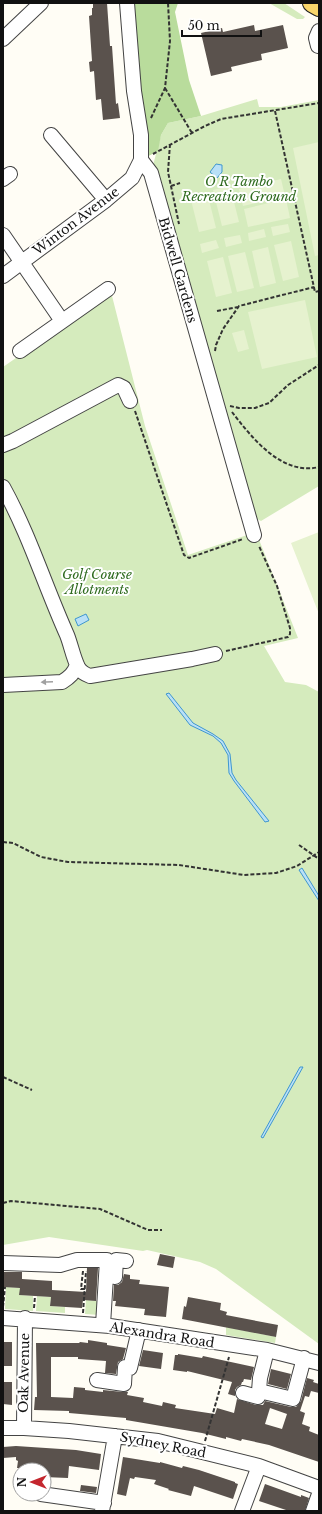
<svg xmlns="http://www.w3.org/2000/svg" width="322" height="1514" font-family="'Libre Baskerville',serif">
	<rect width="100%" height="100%" fill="#fffdf5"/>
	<path fill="#d5ebbd" d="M269,3H284L305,17L303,19H297Z
		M257,99L259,107H281L319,100V486L261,521L257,519L250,522L151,173L161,135L168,123L201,116Z
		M111,292L145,426L188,555L256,532L298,638L264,646L285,682L306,685L319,692V1344L216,1269L200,1262L147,1250L143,1251L49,1237L3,1245V367Z
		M6,1287L20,1288V1295L33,1296V1311L5,1309Z
		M37,1296L51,1297L50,1306L65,1307V1313L36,1311Z
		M86,1300L101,1301L100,1315L85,1314Z
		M226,1327L276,1337L275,1343L226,1335Z"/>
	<path fill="#b9dc9c" d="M132,3H178L175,12L189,80L201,116L168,123L161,135L158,151L141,160Z"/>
	<path fill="#e6f2cf" d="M319,142V255L315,256L293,148Z
		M281,179L285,196L243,206L239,189Z
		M230,186L239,222L222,226L213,190Z
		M207,192L216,228L199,232L190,196Z
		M286,199L290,218L248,227L244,209Z
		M288,224L290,232L273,236L271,227Z
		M264,229L266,237L249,241L248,233Z
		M240,235L242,243L226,247L224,238Z
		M216,240L219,248L202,253L200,244Z
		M291,241L299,277L283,281L274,245Z
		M268,247L276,283L260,287L252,251Z
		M245,252L254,288L237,292L228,256Z
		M223,257L232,293L216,297L207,261Z
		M305,300L317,357L262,369L248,312Z
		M244,330L249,349L238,352L232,333Z
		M319,532V614L291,543Z"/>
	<path fill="#b9e0f7" stroke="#3f96cf" d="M216,164L222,165V172L217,178L210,172Z
		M86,614L89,620L78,626L75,619Z
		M169,693L193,723L213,734L223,741L230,754L232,773L236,780L269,821L265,822L234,781L229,773L228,755L221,743L213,736L190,725L166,694Z
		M302,868L319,896V901L299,870Z
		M300,1067H303L263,1138L261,1137Z"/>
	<path fill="#5a524d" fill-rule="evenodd" d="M93,3H107L110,46H112L116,104L118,103L120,118L103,120L101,99L96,100L94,71L90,72L89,62L92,61L89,16L92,15V8H93Z
		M254,25L255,31L283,25L288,48L261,54L262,60L231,67L232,71L211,76L201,33L222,28L223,32Z
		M160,1254L175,1257L173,1268L157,1265Z
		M87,1268H98L96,1301L83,1300L82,1308L50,1306L51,1297L19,1295L20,1288L3,1287V1272H22V1279L52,1281V1290L86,1292Z
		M124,1274L130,1275V1279L140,1280L139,1284L169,1287L166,1317L144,1315L145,1309L115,1306L116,1301H113L114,1285H118L122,1282Z
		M188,1297L221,1303L220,1310L227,1312L226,1315L278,1325L276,1337L182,1319L184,1306L186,1307Z
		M88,1340L107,1343V1345L126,1348L123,1359L118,1362L116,1374L105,1373L106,1361L78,1359V1357H51V1397L73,1398L74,1387L85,1388V1390L103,1392V1390L123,1392H128L127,1395L144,1398L143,1402L162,1406L163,1402L176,1405L175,1408L215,1414L217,1408L234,1413L237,1399L256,1405H263L265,1401L291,1407H296L301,1401L307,1378L314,1380L313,1382L319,1384V1393L311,1391L309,1397L305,1396L300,1411L305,1413L302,1424L310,1427L309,1431L319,1435V1462L269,1445L242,1439L241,1441L226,1437V1439L202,1433L126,1420V1418L69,1413V1411L34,1410L35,1397H37L36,1343H79L80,1342L88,1343ZM270,1408L287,1414L282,1429L265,1424Z
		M3,1342H12V1366H3Z
		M143,1350L163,1353L161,1369L139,1366Z
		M178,1354L202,1358L203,1356L254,1367L251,1380L244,1379L243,1382H242L241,1385L237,1387L235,1390V1396L228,1394L232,1382L187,1371V1372L173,1370L175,1355H178Z
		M271,1369L291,1374L287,1389L268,1384Z
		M3,1382H12V1405L3,1404Z
		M16,1446L76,1450L101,1454L99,1470L69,1466L68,1478L44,1477V1470L17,1468L18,1461L16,1460V1457L3,1458V1447Z
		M123,1457L160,1463V1462L182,1468L183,1466L199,1470L235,1482V1483L238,1484L233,1499L194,1486L191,1496L168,1490L169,1489L154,1484L156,1480L135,1477L134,1479L130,1478L126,1496L117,1494Z
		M265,1484L301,1497V1495L309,1498L305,1511H289L259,1501Z
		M81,1485L97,1487L96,1493L80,1491Z"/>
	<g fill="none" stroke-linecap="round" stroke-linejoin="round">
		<defs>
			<path id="minor" d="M127,3L134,91L141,135V160L151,173L254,535
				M3,39L41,3
				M318,46L316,38L319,31
				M51,135L106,200
				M3,179L10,174
				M3,235L62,321
				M3,276L106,200L132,178L141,160
				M20,351L108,289
				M3,445L13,441L118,385L124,388L130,401
				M3,487C29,534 45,586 67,635C71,645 73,657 78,667C81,672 84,674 90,676L192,659L215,654
				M3,685L62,682C70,677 74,673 77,665
				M3,1263L60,1265L77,1260H107L103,1325
				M115,1277L116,1260L126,1261
				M3,1318L110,1326L267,1350L319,1363
				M97,1380L124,1384L125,1367L130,1368L139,1330
				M259,1391L260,1378L267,1350
				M243,1393L258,1397L259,1391L293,1399L304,1358
				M3,1428H24L69,1431L158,1441L259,1466L319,1488
				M24,1428L25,1318
				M41,1494L104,1503
				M102,1511L115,1436
				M242,1511L259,1466
				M313,1511L319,1494"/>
			<path id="major" d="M312,3L319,7"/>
		</defs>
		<use href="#minor" stroke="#444" stroke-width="16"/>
		<use href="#major" stroke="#222" stroke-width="20"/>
		<path stroke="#333" stroke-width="2" stroke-dasharray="4 2" stroke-linecap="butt" d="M165,88L192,133
			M275,111L315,292L319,291
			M151,118L165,88L170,41L168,3
			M170,144L168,172L179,224
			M153,154L205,126L221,119L319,103
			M171,186L180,183
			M217,311L238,307
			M215,351L216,345L223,329L239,306L314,287
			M230,406L239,408H255L269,403L288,385L319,365
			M135,411L184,555L189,558L243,539
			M232,412C252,438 282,476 319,467
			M226,651L288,637L290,634V628L277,586L259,546
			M3,842L13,843L41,857L68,862L179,865L244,875L276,873L297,866L319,852
			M299,845L319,859
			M3,1077L32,1090
			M3,1203L11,1201L100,1209L148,1230H162
			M83,1271L81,1289H85
			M3,1307L5,1287
			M34,1308L35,1296
			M83,1313L86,1271
			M205,1441L229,1357"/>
		<use href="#minor" stroke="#fff" stroke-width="14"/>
		<use href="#major" stroke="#f9d66b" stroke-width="18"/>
	</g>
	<defs><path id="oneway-solid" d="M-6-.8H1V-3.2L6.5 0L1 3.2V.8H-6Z"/></defs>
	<use fill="#a0a0a0" href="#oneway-solid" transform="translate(47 682) rotate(177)"/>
	<g text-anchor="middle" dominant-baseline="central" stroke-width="4" stroke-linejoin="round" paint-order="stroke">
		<g font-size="13" font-style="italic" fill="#2f6b1f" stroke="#fff">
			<text x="239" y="181">O R Tambo<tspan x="239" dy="15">Recreation Ground</tspan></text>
			<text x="97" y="574">Golf Course<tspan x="97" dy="15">Allotments</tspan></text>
		</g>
		<g font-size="13" fill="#111" stroke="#fff">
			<text transform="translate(76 221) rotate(-37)">Winton Avenue</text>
			<text transform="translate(178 270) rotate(74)">Bidwell Gardens</text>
			<text transform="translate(162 1335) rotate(9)">Alexandra Road</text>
			<text transform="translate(24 1373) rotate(-89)">Oak Avenue</text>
			<text transform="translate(163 1445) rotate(11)">Sydney Road</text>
		</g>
	</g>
	<rect width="322" height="1514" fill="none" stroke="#111111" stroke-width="8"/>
	<g transform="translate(32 1482) rotate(270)"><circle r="19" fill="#ffffff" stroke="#a0a0a0"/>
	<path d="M0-3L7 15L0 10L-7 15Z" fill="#c4262e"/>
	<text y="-6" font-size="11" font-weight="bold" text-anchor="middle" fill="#111111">N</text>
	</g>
	<path d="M182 30v6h79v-6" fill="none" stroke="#111111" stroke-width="2"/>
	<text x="188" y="30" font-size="12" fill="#111111" stroke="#ffffff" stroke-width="3" paint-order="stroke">50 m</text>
</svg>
